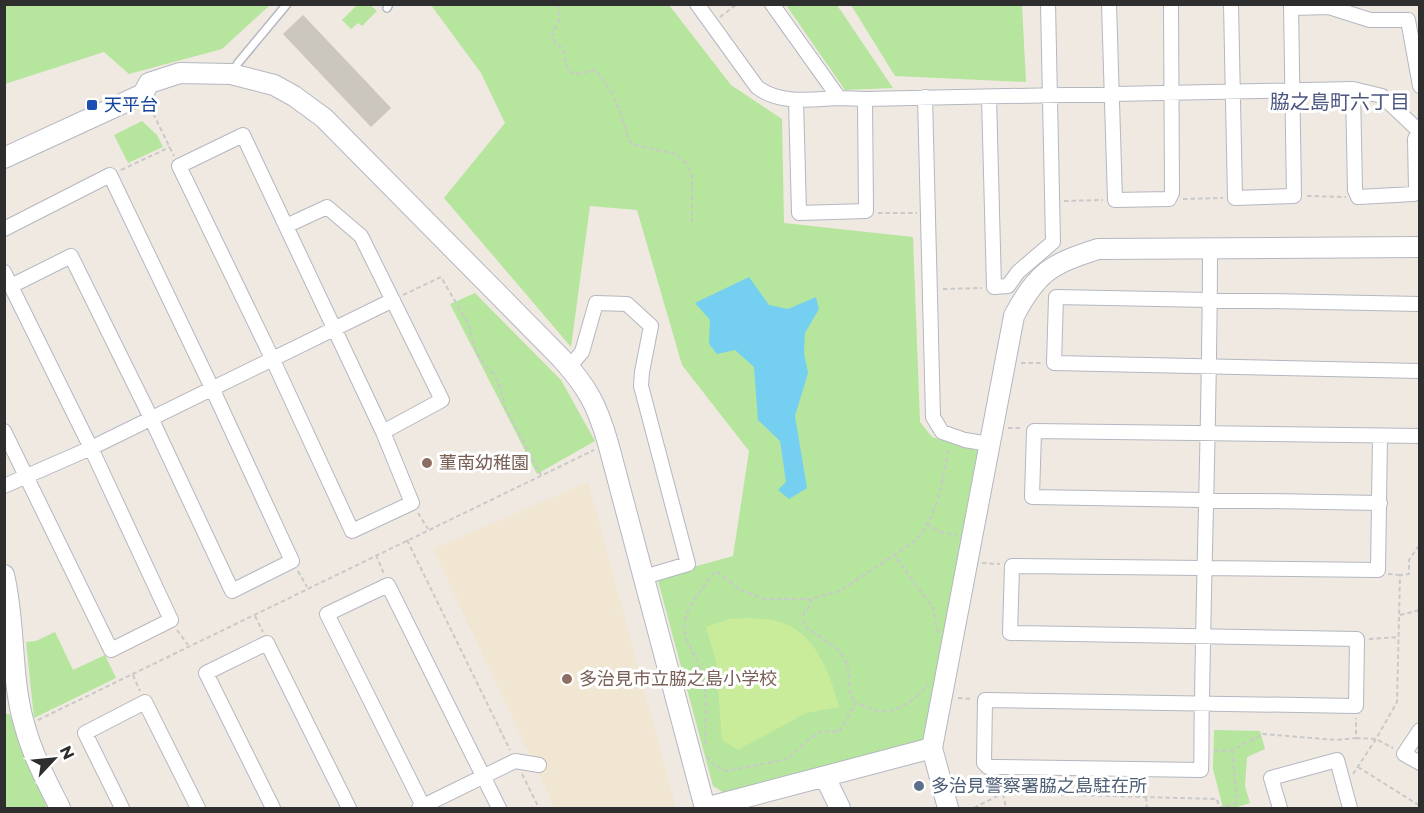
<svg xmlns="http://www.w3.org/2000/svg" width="1424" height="813" font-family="Montserrat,'Noto Sans JP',sans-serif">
	<rect width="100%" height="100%" fill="#efe9e1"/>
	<path fill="#f0e6d1" d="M588,482L676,808H555L433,549Z"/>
	<path fill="#b6e59e" d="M4,5L5,4L270,5L222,49L129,74L104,52L5,84Z
		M357,5H370L377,11L362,26L358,23L351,29L342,20Z
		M431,5H669L731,85L782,119L784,223L913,237L920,422L932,437L978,451L935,731L928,739L729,796L713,786L657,577L733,556L749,451L682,365L637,210L590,206L571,347L444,198L505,123L481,73Z
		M786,5H837L893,88L845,90Z
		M851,5H1022L1026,82L895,76Z
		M142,121L157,135L163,147L128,163L114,135Z
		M475,293L561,380L595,441L537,474L450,304Z
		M55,632L73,670L105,655L116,678L34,718L26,642L36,641Z
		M5,714H10L47,808H5Z
		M1214,730L1260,731L1265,749L1247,757L1245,786L1250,803L1234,808H1223L1213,769Z"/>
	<path fill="#c9ec9a" d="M752,618C760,619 768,619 776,621C815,629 830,674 839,707L806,713L738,750L722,740L716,661L706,627L729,619Z"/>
	<path fill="#75cff0" d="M749,277L769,305L788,309L816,297L819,309L805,333L804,353L808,373L795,416L807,488L789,499L778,490L786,482L780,441L758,420L754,367L735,350L717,354L709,344L710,320L695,303Z"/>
	<path fill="#cbc7bf" stroke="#cbc5ba" stroke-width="1.5" d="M303,16L390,108L371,126L284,34Z"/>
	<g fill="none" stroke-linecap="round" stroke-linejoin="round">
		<defs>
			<path id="lane" d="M387,8L389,4
				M232,73L238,63L287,4"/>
			<path id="street" d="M697,4L757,87C780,105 812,99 839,98L772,4
				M1109,4L1115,200L1169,199L1172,193L1171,4
				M1231,4L1235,198L1294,196L1291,4
				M1292,8L1329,7L1370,20H1408L1420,86
				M1353,89L1355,190L1358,197L1414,194L1416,189L1415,139L1419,132
				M925,97L933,417L942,432L965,440L989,444
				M989,97L994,287L1008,286L1018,272L1053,242L1048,4
				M839,98L865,99L1353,89L1382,96L1420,132
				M796,100L799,213L866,211L865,99
				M243,135L383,432L412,503L352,531L272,358L179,166Z
				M286,226L327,207L361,236L442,400L383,432
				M4,229L110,175L212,388L292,561L232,591L151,418L71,256L11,286
				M1210,247C1210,399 1204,551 1202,702C1201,725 1202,748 1201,770L997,767H988L984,763L985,700L1356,706L1357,639L1010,633L1012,566L1378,570L1380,437
				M4,272L91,448L171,620L111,650L4,431
				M1420,304L1056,297L1054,363L1420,371
				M569,367L582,352L596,303L627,304L651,326L642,372L641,386L688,564L644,577
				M4,486L91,448L393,300
				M1380,503L1032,497L1034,431L1420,436
				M1420,730L1404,754L1420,763
				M122,808L85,733L145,702L198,808
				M273,808L206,673L267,643L349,808
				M419,808L515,761L539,765
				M424,808L327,614L388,585L499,808
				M1280,808L1271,778L1337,760L1350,808"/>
			<path id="secondary" d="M4,158L143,94L149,83L180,73L231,74L274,85L294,96L324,118L561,358C588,388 597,405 608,443L705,808
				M4,575C16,625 10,678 25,727C33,756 47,782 60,808
				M825,777L840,808
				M705,808L932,748
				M948,808L932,748L1014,316C1037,272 1051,264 1098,249L1420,247"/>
		</defs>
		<use href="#lane" stroke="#b4b7c1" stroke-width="10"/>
		<use href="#street" stroke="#b4b7c1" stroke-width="16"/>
		<use href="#secondary" stroke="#b4b7c1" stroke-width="22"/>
		<path stroke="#c9c9c9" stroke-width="2" stroke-dasharray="4.5 3" stroke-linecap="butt" d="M557,4C561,17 561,22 552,31L553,39L563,50L567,68L570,72L577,74L595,70C616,93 620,112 629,140L635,145L676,154L686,163L692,176V223
			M720,17L737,4
			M150,107L174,156
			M121,170L170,147
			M1307,196L1346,197
			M1183,199L1223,198
			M1064,201L1103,200
			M878,213H917
			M943,289L982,288
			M403,295L441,277L469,325L474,346L481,360L494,374L500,387L505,407L541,475
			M1021,363H1042
			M1008,428H1023
			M418,513L428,529
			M927,524L939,532L957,535
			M407,540L510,750
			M376,555L384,574
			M982,563L1000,564
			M298,571L307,587
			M1388,574L1400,575
			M811,599L810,606L804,612V624C817,639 837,642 846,662C852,677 844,689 856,703
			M1400,615L1420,610
			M255,616L263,632
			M177,630L188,645
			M938,633L933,608L894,555C902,550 911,545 917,538C938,518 943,475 949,448
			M1369,639L1398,637
			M133,675L140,691
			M958,698L973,699
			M38,720L594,450
			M1356,738L1376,739L1393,748
			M705,744C705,725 708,697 703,679C700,665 693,654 687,640C676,615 702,589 716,571L741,590L765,599H811L840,591L894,555
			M1214,751L1232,750L1263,734L1336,740L1356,738V718
			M707,756L715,766L726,771L788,759L808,740L822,731L839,732L856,703C863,705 871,710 879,711C897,714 918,698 928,684
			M1358,767L1420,806
			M522,774L539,808
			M1353,774L1376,739L1397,702L1400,575L1409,574V560L1420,544
			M1000,779L1006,808
			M1146,797L1147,808
			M974,808L1003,793L1217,799L1219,808
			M1219,808L1237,803L1232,750"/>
		<use href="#lane" stroke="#fff" stroke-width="7"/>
		<use href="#street" stroke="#fff" stroke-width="14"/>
		<use href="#secondary" stroke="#fff" stroke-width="20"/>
	</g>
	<rect fill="#1a4fb4" stroke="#fff" stroke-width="2" x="86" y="99" width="12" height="12" rx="3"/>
	<g fill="#8d6e63" stroke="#fff" stroke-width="2">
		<circle cx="427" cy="463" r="6"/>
		<circle cx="567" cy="679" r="6"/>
	</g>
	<circle fill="#5c6f8a" stroke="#fff" stroke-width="2" cx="919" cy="786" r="6"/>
	<g text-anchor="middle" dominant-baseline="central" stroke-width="6" stroke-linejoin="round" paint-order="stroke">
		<g font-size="18" fill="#164399" stroke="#fff" text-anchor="start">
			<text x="104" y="105">天平台</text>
		</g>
		<g font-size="18" fill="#785e54" stroke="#fff" text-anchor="start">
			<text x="439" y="463">菫南幼稚園</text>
			<text x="579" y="679">多治見市立脇之島小学校</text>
		</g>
		<g font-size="18" fill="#4e5e75" stroke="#fff" text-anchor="start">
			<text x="931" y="786">多治見警察署脇之島駐在所</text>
		</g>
		<g font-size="20" fill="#4d5680" stroke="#fff">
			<text x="1340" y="102">脇之島町六丁目</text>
		</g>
	</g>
	<rect width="1424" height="813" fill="none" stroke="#2e2e2e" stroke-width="12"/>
	<g transform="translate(54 759) rotate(64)" stroke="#ffffff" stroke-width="4.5" paint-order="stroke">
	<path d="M0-4.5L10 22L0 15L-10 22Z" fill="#2e2e2e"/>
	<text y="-9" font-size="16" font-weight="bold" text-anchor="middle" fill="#2e2e2e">N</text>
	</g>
</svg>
